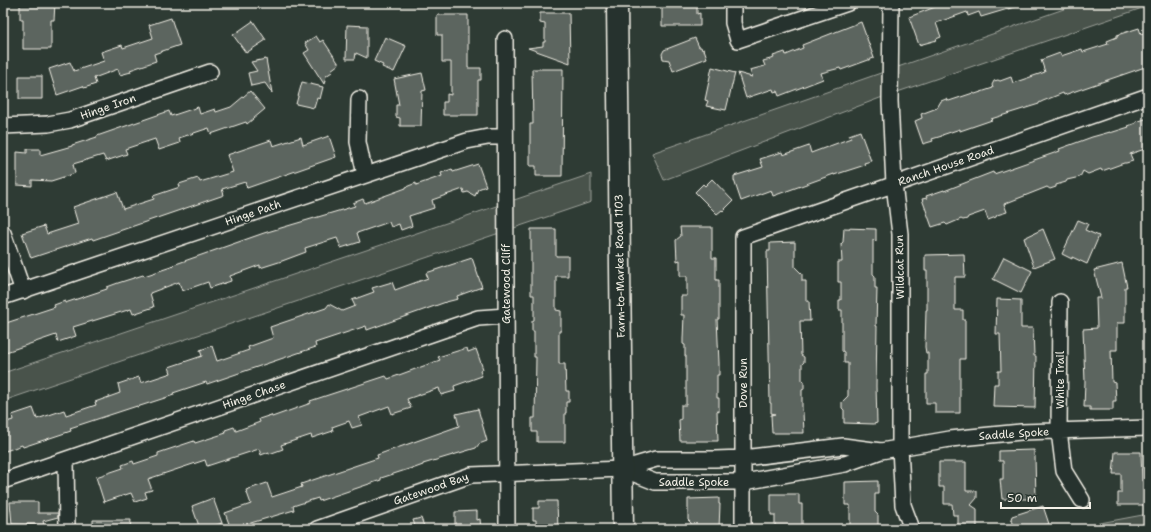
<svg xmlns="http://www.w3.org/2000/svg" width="1151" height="532" font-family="'Shantell Sans',sans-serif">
	<rect width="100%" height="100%" fill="#2e3b34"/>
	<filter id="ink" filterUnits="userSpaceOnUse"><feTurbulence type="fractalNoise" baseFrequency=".025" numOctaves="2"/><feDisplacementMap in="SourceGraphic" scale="8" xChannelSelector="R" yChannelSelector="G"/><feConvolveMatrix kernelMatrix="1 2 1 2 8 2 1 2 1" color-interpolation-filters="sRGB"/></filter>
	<g filter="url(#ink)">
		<path fill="#48524c" stroke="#9ea29a" d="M68,3H472V6L68,4Z
			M1081,3H1148V6L880,98L664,180L652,153Z
			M591,174V202L3,401V373Z
			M1148,514V529H1068Z"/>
		<path fill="#5c655e" stroke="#f4f1e8" d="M20,3H55L54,20H51V49H23V19H20Z
			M662,3H697V14L700,13V26H662Z
			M933,3H1021V5L981,17L979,12L968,16L967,12L936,23L941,37L936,39L937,40L919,45L909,17L935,7Z
			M540,13H569L570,63L528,48L543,46V42H545V24L540,23Z
			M437,15H468V68H481V80H478V115H443V102H447V94L451,95V62H442V35H437Z
			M171,18L180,45L154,54L156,61L130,70L131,72L120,75L118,69L94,78L96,84L84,88L83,86L57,95L49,69L70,62L74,71L104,61L101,52L122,45L123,48L153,38L149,25Z
			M253,21L266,40L246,53L233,35Z
			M861,22L874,58L841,70L840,68L821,73L823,79L779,96L777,91L774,92L773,89L746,98L738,73L752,77L750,70L765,66L763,61L774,58L773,56L785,52L786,55L803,48L802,45Z
			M347,25L367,26V58L356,53L355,59H346Z
			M1139,28L1141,34L1148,32V66L1064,95L1063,93L1043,101L1039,103V104L991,119L992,120L960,131V129L942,135V136L932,139L933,141L923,144L915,121L922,118L921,114L937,108L941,101L946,99L949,101L973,93L975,94L993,88L992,85L994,81L998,80L1000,81L1011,77L1013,83L1045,72L1041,60L1060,53L1061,56L1082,49L1083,52L1108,44L1107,41L1117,37V35Z
			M316,36L320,42L323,40L339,64L331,70L332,72L326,76L324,84L304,53L309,50L305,43Z
			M385,37L406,46L394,72L382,67L383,65L374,61Z
			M695,38L699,47H701L702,50L704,49L707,58L673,71L669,60L663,59L662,54L664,50Z
			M266,59L272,93L265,83L251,86L248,73L257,71L251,62Z
			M712,67L735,73L726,110L706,106L708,101L705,100Z
			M532,69H563L562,176H536V166H530V124H533Z
			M422,73L426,90L422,91L421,126H400V118L396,117V105H399L394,79Z
			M19,76H42V99H19Z
			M302,82L323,87L320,99L317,98L314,108L296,104Z
			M250,91L265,109L247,124L246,122L211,134L209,128L179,138L180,143L159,150L155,139L125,149L127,154L106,161L103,155L73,164L75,173L70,175L51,181L32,180V186L17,185V152L27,153V149H40V155L72,146V145L97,137V136L169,111L171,116L198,107L200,114L215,109L216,112L231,107Z
			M1148,118V148L1130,154L1133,161L1126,163H1124L1102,171L1101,169L1088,174L1083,171L1080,177L1067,180L1066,182L1056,185V187L1050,189L1047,187L1004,204L1007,212L997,215L996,217L988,220L985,211L968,217L967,219L963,220L961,219L947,225L945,223L932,227L922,199L927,198L926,196L944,190V191L993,172L994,174L1060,151L1059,149L1092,137L1110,132V133L1129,127L1128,126L1136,123V122Z
			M860,131L871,161L864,163L865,165L834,175V174L773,196L771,190L741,201L734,180V176L763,167L760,159L782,152L783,155L809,146L811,153L851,138L849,135Z
			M329,136L336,157L247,188L245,182L222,189L224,195L119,231L93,240L92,238L31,258L22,233L44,226L47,234L78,224L73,207L117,192L123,209L154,199L153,196L180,187L179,184L198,178L200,182L233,172L227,155L271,140L273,146L301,137L303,145Z
			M478,164L486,186L478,189L475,196L468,192L464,193L463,189L432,200L434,208L409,216L412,226L401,230L399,224L391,227L389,222L357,233L360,242L341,248L337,238L305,248L306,252L282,261L260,268V265L230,276L231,281L210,288L208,282L182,291L179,282L150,293L154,307L133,314L131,309L73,327L76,336L58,342L56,335L3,353V324L55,307L54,305L65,301V303L107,289V287L118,283L143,275L144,276L174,266L173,265L264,233L355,206L353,203L363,199L365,203L406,188V187L416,183V185L442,176L441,173L452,169L453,172Z
			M712,179L733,201L723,211L722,210L717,214L695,192L703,184L705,186Z
			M1078,220L1088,224L1085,230L1099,236L1087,264L1072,257V259L1062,254Z
			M680,227H712V258H716V280H719V319H717L719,363V375H717V398H719V412L717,411L718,441H680L679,420L681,419V405H686V356H685V345L683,344V339L684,315H681V296H687V276H680V260L677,261L676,240L681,236Z
			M844,228L876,229V241L873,240V274L875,276V288H877L876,326H877L876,386L877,423L874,424L844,423V410L842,408V402L848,396V363H844V352L842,351V310H839V300H841V282H838V262H842L841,244L843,242Z
			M531,229H556V256H568V276H556V310L561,311V331H559V364H565L566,391H569V402H566V413H565V442H537V432H532V418H535L536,357H534V331H532V321L534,320V295H531Z
			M1043,229L1055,259L1034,267L1024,238Z
			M795,242V267L802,274V281H806V301H809L810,321H800L801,355L804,357V362L802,364V380L804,382V389L802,390V411L803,412L804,433H772L771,415L775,414L771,413V403H770L767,251H770V243Z
			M964,254L965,277H955V310H963V320H965V359H960V413H935V403H926V374H928V353H926L925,347L926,310H927V271H925V255Z
			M1004,257L1032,271L1021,293L993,279Z
			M472,258L482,287L457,296L458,299L446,302L367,330L366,326L315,343L316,347L301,352L207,384L206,382L173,393L174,395L137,407V406L70,428L71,431L23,447L22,445L3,452V423L13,420L12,415L33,408L37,419L64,410L66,415L96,405L95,402L120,393L118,384L139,377L141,383L171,373L169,367L202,356L200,350L212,346L217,361L249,350L248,347L273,338L270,327L326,308L329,304L342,311L355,306L352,300L374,292L372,288L392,282L395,290L428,278L426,273Z
			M1122,263L1127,287H1125V323H1117V350H1111L1112,382L1115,383L1116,401H1113V410H1090V407H1084L1085,382L1083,329L1097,328L1096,298H1101L1094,270Z
			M997,299L1021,300V328H1033L1034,356H1036L1035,408L993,407L994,384H998V371H1001L1000,334H996Z
			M467,348L468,352L476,349L483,369L480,371L482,376L454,386L455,391L441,395L439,388L407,399L411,408L392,414L389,406L359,417L362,425L352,428L349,421L332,427L333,431L312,438L311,435L281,445L283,449L269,454V452L261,455L259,449L207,466L205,460L148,479L152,490L145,492L147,498L135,502L131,493L104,502L96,477L123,468L122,465L133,461L134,464L158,456V453L194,441L195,443L226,433L225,430L234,427L236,431L260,422L259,419L271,415L272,417L311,403L310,401L386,376L388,379L440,360L438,357Z
			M478,409L487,441L479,444L476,448L423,464V465L412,469V468L381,478V480L319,501L318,498L293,506L294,510L231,529L225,513L251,504L246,490L267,483L272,497L302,487L301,484L378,458L377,455L459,426L456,414Z
			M1034,450V456H1035L1036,499H1002L1000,479H1003V461H999V451Z
			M1115,452H1141L1142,481H1148V505H1118V493H1121V474H1113Z
			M939,462H966V491H977V498L971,505L977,509V529H958V515H953L952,504H944V487H939Z
			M878,481V494H875V512L878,515V529H850V505H845V482Z
			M771,494H799V504H802V529H775V515H771Z
			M213,498L222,523L206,529H200L192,506Z
			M719,498V504H720L719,529H691V523L688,520V499Z
			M539,501H557L558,529H536V520H533V508H539Z
			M10,502H38V513H58V517L43,521L44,525L12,524Z
			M1043,506L1049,524L1035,529H1016L1011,519L1012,516Z
			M477,511V520L480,519L481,529H455V512Z
			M421,518L425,529H416L413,520Z
			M93,520H131L130,529H93Z"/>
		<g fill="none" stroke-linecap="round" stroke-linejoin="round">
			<defs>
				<path id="minor" d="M733,3V23L738,40L848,3
					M891,3L890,101L894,184L900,234V447L903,505L912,529
					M505,39L507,529
					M359,99L358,142L365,175
					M3,126L48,124L70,120L210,72
					M3,233L23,291
					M3,297L467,141L488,137H505
					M1060,302L1059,431L1064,471L1082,500
					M66,460L67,529
					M622,469L655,482H744L845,464L881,451L950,439L1021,432L1148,428
					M3,481L478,318L506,316
					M317,529L471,475L622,469L656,459H715L743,458L843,446L881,451
					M743,529V237L1148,96"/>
				<path id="major" d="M617,3L623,529"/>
			</defs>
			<use href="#minor" stroke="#f4f1e8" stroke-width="18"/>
			<use href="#major" stroke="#f4f1e8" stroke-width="23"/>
			<use href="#minor" stroke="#26332d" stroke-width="15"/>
			<use href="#major" stroke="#26332d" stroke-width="20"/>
		</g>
	</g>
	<g text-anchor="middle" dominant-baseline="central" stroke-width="3" stroke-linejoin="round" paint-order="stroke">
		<g font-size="11" fill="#f4f1e8" stroke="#26332d">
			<text transform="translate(108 107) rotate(-19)">Hinge Iron</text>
			<text transform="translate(946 166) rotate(-19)">Ranch House Road</text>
			<text transform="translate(253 213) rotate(-19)">Hinge Path</text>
			<text transform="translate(620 266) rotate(-91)">Farm-to-Market Road 1103</text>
			<text transform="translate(900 267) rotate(-91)">Wildcat Run</text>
			<text transform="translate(506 284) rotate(-90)">Gatewood Cliff</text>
			<text transform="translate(1060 380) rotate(-90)">White Trail</text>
			<text transform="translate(743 383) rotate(-90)">Dove Run</text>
			<text transform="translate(254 395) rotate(-19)">Hinge Chase</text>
			<text transform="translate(1014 434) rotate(-4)">Saddle Spoke</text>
			<text x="694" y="482">Saddle Spoke</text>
			<text transform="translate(431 489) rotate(-19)">Gatewood Bay</text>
		</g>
	</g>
	<rect width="1151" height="532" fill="none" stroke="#26332d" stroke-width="16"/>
	<rect x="8" y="8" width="1135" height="516" fill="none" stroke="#f4f1e8" stroke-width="1.5" filter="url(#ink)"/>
	<path d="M1001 502v6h89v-6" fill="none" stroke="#f4f1e8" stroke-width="2"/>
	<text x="1007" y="502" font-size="12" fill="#f4f1e8" stroke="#26332d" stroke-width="3" paint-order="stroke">50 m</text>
</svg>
